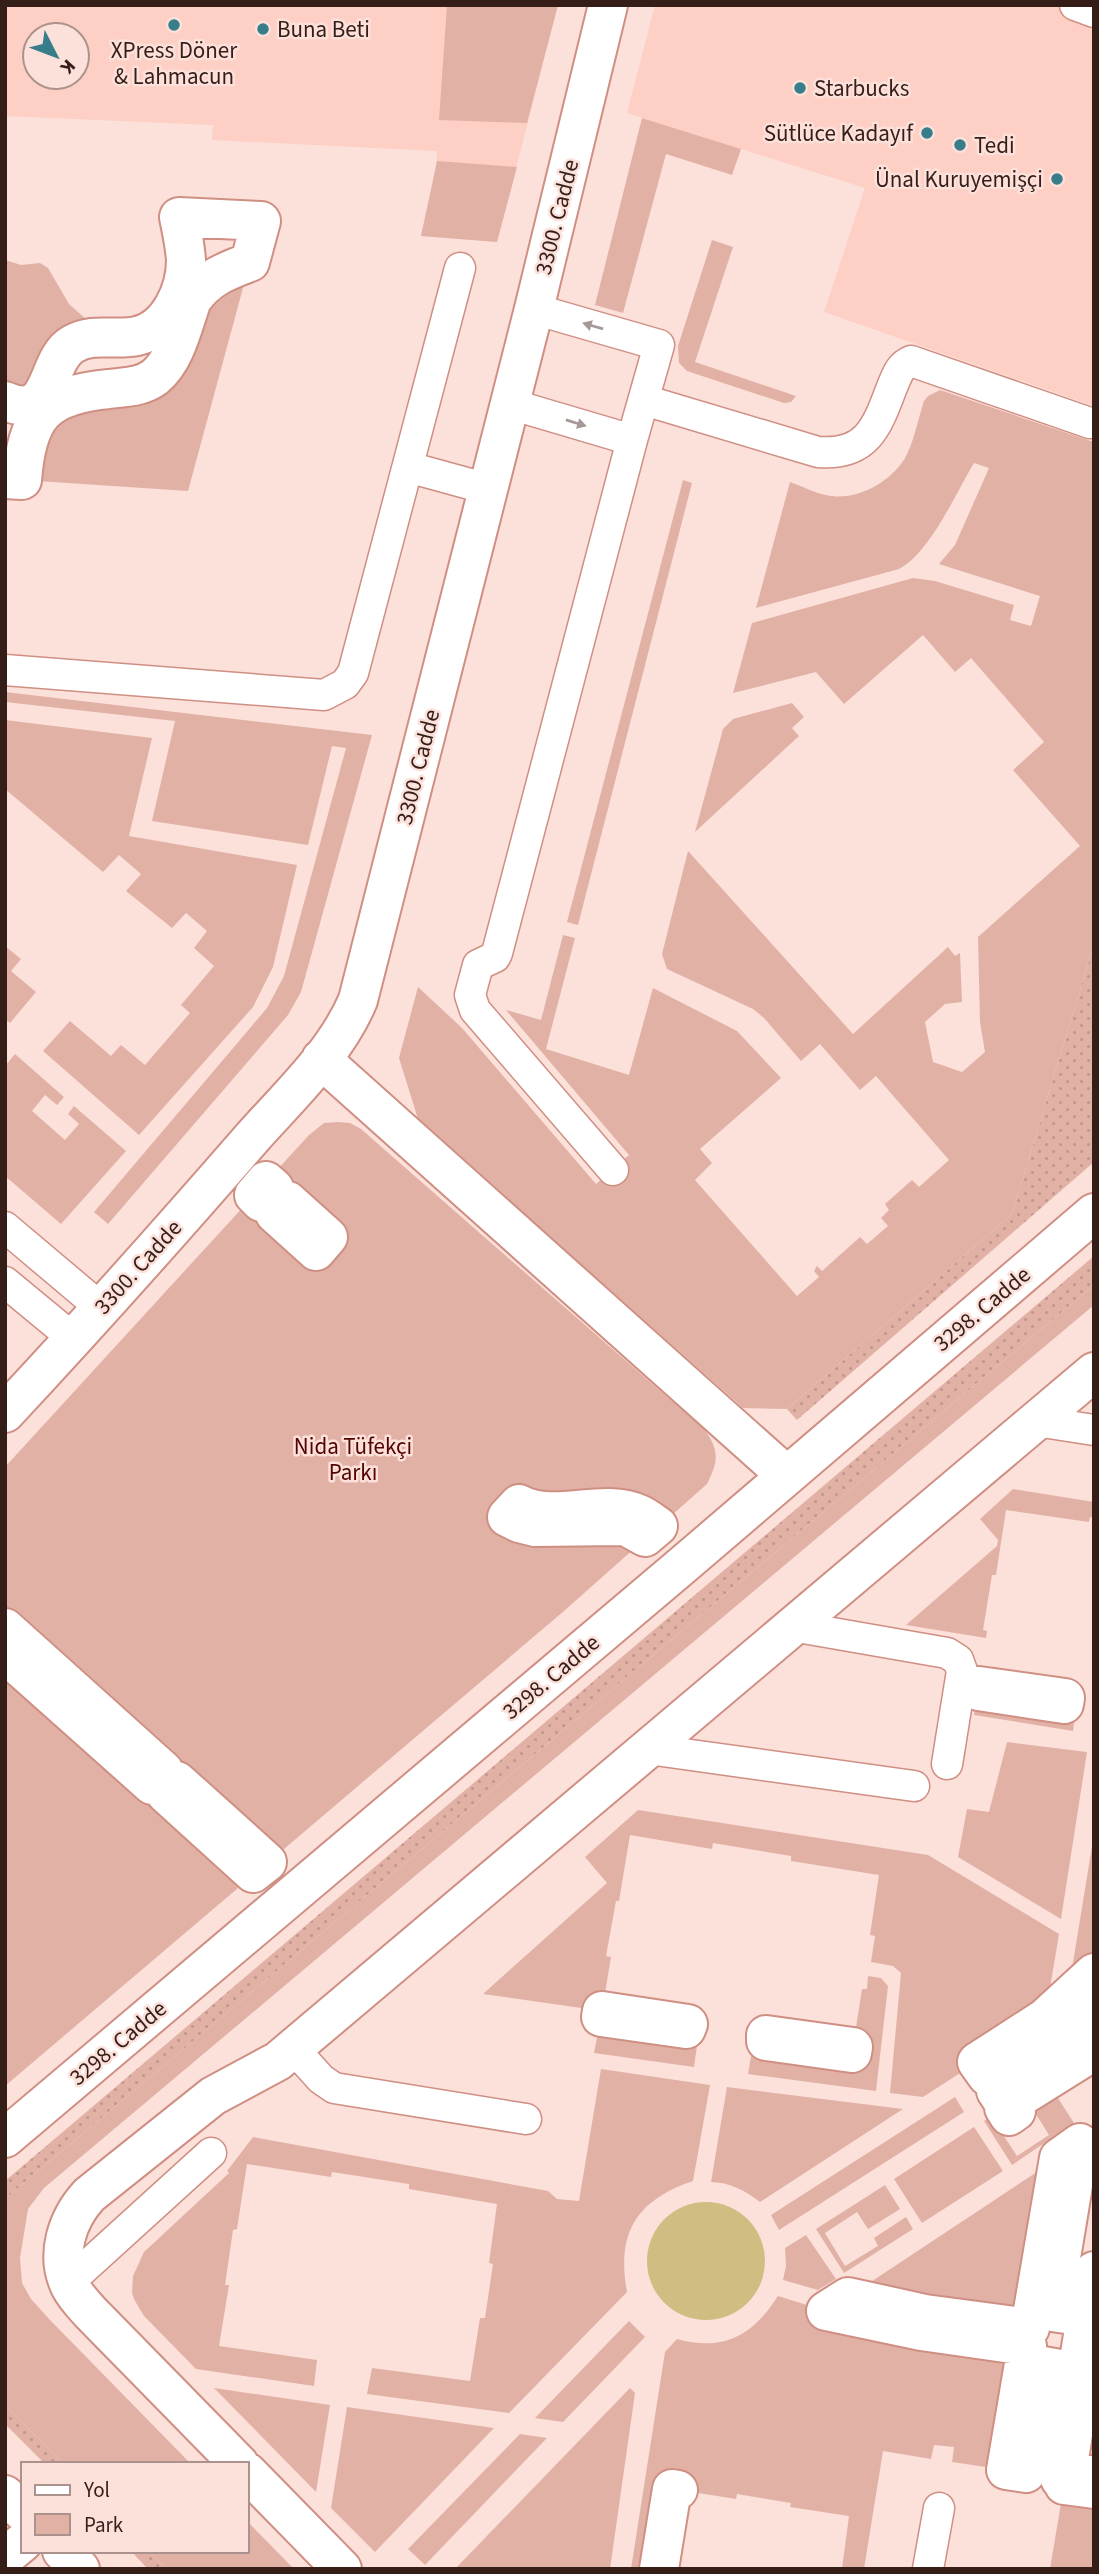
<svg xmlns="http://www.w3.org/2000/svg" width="1099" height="2574" font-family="'Source Sans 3',sans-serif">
	<defs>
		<pattern id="grass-dots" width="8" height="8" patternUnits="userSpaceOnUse" patternTransform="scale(1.75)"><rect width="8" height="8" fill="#e2b1a6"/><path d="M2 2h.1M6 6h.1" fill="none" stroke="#c2988e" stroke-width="1.8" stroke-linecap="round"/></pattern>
	</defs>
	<rect width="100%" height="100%" fill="#fce0da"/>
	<path fill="#fdcfc5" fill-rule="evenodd" d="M5,5H558L497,242L421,236L436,170L437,151L212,140L213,125L5,116ZM35,35H77V77H35Z
		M655,5H1094V406L824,312L865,188L627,113Z"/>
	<path fill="url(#grass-dots)" d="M1094,944V1162L797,1420L787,1409L1012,1214Z
		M1094,1256V1285L5,2199V2181Z
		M5,2404L63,2464H45L5,2424Z
		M131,2551H149L166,2569H148Z"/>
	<path fill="#e2b1a6" d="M447,5H558L527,123L439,120Z
		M642,118L741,149L732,175L666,154L623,313L595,305Z
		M437,161L517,167L497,242L421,236Z
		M712,240L733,247L695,362L796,396L791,402L784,403L687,371L679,363L678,346Z
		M5,260L21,265L40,263L48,268L69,304L96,328L56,363L5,401Z
		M250,262L188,491L22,480L32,426L136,386L192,300Z
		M940,390L1094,442V944L1012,1214L787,1409L743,1408L418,1119L399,1058L418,987L462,1028L596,1184L629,1155L506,1010L541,1020L563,935L575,938L546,1049L629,1075L653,988L737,1031L781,1078L700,1149L712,1163L695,1180L797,1296L819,1277L814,1271L817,1266L822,1271L860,1237L867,1244L888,1226L881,1218L889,1210L885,1204L912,1180L919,1187L949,1160L876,1076L860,1090L820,1044L801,1061L764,1018L753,1009L667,969L662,954L688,851L853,1034L948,947L955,956L960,953L962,1002L945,1004L925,1022L933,1062L962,1072L985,1052L980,1022L978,937L1080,846L1013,770L1044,742L971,658L955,672L923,635L844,704L816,672L733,693L752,623L913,578L935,581L1014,605L1010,620L1031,626L1040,596L939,564L955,545L989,468L974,463C956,493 929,554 899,569L756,608L790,482C802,486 814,493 826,495C855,502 890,483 905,458C914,442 918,419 924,401L928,396Z
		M683,480L692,483L578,925L567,922Z
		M5,692L372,735L301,992L288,1015L108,1224L94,1212L267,1008L284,976L346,748L332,746L308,845L152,821L175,721L5,702Z
		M792,703L804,717L792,728L799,736L695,832L723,729L733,719Z
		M5,720L152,738L129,836L297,865L273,967L253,1007L139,1135L43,1051L70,1021L111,1056L121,1045L145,1065L190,1013L181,1005L214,966L194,948L207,931L186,913L172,928L126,891L141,874L119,855L103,872L5,789Z
		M5,946L21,959L11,971L36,992L10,1023L5,1019Z
		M15,1054L64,1097L57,1105L45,1095L32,1111L65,1140L79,1124L68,1114L74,1106L126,1151L61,1224L5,1176V1066Z
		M338,1122L350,1123L361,1129L705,1430C720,1452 718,1461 707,1484L564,1611L5,2086V1467L309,1135L324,1123Z
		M1094,1285V1305L44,2188L28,2209L20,2258L22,2283L31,2299L51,2321L191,2464H63L5,2404V2199Z
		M1013,1489L1094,1502V1518L1090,1517L1089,1522L1006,1510L996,1575H992L983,1630L987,1631L986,1638L906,1625L997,1546L998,1540L980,1519Z
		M978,1691L1076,1705L1073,1731L974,1715Z
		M1007,1742L1087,1752L1061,1919L958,1857L967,1809L989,1812Z
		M638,1810L928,1855L1059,1934L1045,2018L923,2097L890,2093L901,1973L893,1966L871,1962L875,1936L870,1935L879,1875L791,1861V1856L713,1843L712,1849L630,1835L619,1901H616L606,1956L611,1957L602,2011L483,1994L607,1883L585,1857Z
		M1094,1834V1973L1069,1987Z
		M868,1976L881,1978L888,1986L876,2091L748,2074L754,2039L852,2053L862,1989H867Z
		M601,2017L699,2031L694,2067L594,2053Z
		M601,2069L710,2085L693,2181C637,2200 616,2232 627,2292L509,2413L367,2394L372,2368L470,2381L480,2318H485L493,2264L489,2263L497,2204L409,2189V2184L332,2172L331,2177L247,2164L237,2229L233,2230L225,2285H229L219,2346L317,2360L314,2386L196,2369L144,2316L135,2301L132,2293L133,2276L144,2252L229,2173L227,2171L253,2137L548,2191L557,2199L579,2201Z
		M1047,2081L1074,2123L1012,2165L984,2121L1004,2108L996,2124L1017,2156L1049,2135L1029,2103Z
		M727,2087L903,2109L760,2202C746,2191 729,2182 711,2182Z
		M955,2097L964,2112L779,2230L771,2215Z
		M974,2127L1003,2171L922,2223L894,2179Z
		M1058,2158L1030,2328L848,2297Z
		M885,2185L900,2209L868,2229L857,2212L825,2233L845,2266L878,2246L874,2238L906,2217L913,2229L844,2273L816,2229Z
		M806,2235L836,2279L818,2290L783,2280L786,2266L785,2248Z
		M778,2296L826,2311L1027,2346L1006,2470L952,2462L954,2447L934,2445L931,2459L883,2451L864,2569H842L849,2516L790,2507L791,2503L737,2494L736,2499L673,2489L659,2569H631L665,2352L677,2339C724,2352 753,2335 778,2296Z
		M629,2321L645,2337L563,2422L535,2418Z
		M214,2388L330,2405L316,2492Z
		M630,2388L635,2393L610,2569H455Z
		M347,2407L494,2428L375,2552L331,2508Z
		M520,2434L547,2438L425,2565L408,2549Z
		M1064,2485L1094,2489V2569H1050Z
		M247,2521L294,2569H166L149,2551H247Z"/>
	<path fill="#d0bd81" d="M647 2261a59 59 0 1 1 118 0a59 59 0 1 1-118 0Z"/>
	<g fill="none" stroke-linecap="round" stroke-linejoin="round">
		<defs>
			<path id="lane" d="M1075,5L1094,12
				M644,400L818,452C867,456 877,427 892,387C897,376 899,366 911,361L1090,423
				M510,404L632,440L659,345L534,309
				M408,467L488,489
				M5,670L324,695L345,684L353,673L460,268
				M613,1170L475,1010L470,995L478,965L495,957L497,953L632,440
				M5,1227L101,1308
				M5,1282L74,1339
				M1036,1421L1094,1430
				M792,1626L947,1653L958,1660L962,1671L947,1764
				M648,1749L914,1786
				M293,2048L321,2079L334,2088L526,2119
				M69,2282L211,2153
				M928,2569L939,2508"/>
			<path id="street" d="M5,401C55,422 44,360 73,344C94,332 115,341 137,336C169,329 186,290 186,260C185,246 182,231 179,217L261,221L250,262C226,271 207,278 192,300C183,325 176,360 155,377C142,387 126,387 109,389C44,395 27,416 22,480L5,479
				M321,1059L786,1475
				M266,1181L274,1188L261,1202L254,1195Z
				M288,1201L328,1237L316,1251L275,1214Z
				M5,1413C89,1323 171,1231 251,1139C289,1096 336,1053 358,1000L534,309L608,5
				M519,1504C555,1523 602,1497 639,1514C646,1517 652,1522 658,1526L645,1537L627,1527L619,1526L535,1527L519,1523L507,1517Z
				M5,1628L164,1771L152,1785L5,1654
				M979,1686L1065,1698L1064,1704L978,1691Z
				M177,1781L267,1862L253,1873L166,1794Z
				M1094,1973L1045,2018L977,2062L987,2076L1094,2009
				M602,2011L688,2024L686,2029L601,2017Z
				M766,2035L853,2047L852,2053L766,2041Z
				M1031,2069L996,2091L1006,2106L1004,2108L1009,2116L1016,2111L1011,2103L1094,2051
				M5,2138L684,1564L1094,1213
				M1080,2143L1052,2312L1086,2317L1077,2372L1043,2366L1026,2473L1006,2470L1027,2346L921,2331L826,2311L848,2297L925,2314L1030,2328L1059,2158Z
				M1094,2271L1088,2305L1094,2307
				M239,2464L90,2312C83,2304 75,2296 70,2286C55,2255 67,2219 89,2195L213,2096L278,2061L1094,1372
				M247,2472L342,2569
				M1094,2475L1067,2471L1081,2385L1076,2384L1060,2479L1065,2480L1064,2485L1094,2489
				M5,2495L23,2512
				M62,2551L80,2569
				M5,2557L23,2542
				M659,2569L672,2489L678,2490"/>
		</defs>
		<use href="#lane" stroke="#cf8f83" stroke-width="33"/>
		<use href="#street" stroke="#cf8f83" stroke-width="42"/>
		<use href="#lane" stroke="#fff" stroke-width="30"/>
		<use href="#street" stroke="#fff" stroke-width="38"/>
	</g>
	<defs><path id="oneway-solid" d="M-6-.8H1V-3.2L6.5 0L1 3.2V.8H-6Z" transform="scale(1.75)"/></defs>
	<g fill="#a49997">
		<use href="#oneway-solid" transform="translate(593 326) rotate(-164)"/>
		<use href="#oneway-solid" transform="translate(576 423) rotate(17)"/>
	</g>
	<g fill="#377d8a" stroke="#fce0da" stroke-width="2.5">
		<circle cx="174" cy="25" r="7"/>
		<circle cx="263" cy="29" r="7"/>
		<circle cx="800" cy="88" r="7"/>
		<circle cx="927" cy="133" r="7"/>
		<circle cx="960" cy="145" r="7"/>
		<circle cx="1057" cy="179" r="7"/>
	</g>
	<g text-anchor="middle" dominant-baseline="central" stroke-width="5" stroke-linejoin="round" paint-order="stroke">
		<g font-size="23" fill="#351d18" stroke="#fce0da" text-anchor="start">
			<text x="277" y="29">Buna Beti</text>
			<text x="174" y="50" text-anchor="middle">XPress Döner<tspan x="174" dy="26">&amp; Lahmacun</tspan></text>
			<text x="814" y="88">Starbucks</text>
			<text x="913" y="133" text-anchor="end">Sütlüce Kadayıf</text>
			<text x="974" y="145">Tedi</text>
			<text x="1043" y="179" text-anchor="end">Ünal Kuruyemişçi</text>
		</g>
		<g font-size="23" fill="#351d18" stroke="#fce0da">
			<text transform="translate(557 217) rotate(-76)">3300. Cadde</text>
			<text transform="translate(418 767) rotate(-76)">3300. Cadde</text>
			<text transform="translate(138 1267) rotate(-48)">3300. Cadde</text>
			<text transform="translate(982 1309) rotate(-40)">3298. Cadde</text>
			<text transform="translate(551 1677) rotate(-40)">3298. Cadde</text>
			<text transform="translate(118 2043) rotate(-40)">3298. Cadde</text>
		</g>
		<g font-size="23" fill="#530400" stroke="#fce0da">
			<text x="353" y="1446">Nida Tüfekçi<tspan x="353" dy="26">Parkı</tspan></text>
		</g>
	</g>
	<rect width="1099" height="2574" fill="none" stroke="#351d18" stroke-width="14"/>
	<rect x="21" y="2462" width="228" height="91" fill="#fce0da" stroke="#ac928c" stroke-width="2"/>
	<rect x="35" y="2485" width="35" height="10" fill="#ffffff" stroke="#ac928c" stroke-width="2"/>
	<text x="84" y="2497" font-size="21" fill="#351d18">Yol</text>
	<rect x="35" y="2514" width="35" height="21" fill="#e2b1a6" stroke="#ac928c" stroke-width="2"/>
	<text x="84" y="2532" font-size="21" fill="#351d18">Park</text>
	<g transform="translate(56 56) rotate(132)"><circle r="33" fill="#fce0da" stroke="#ac928c" stroke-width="2"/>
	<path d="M0-5L12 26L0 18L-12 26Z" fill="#377d8a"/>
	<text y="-10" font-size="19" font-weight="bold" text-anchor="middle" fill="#351d18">K</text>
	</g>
</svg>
